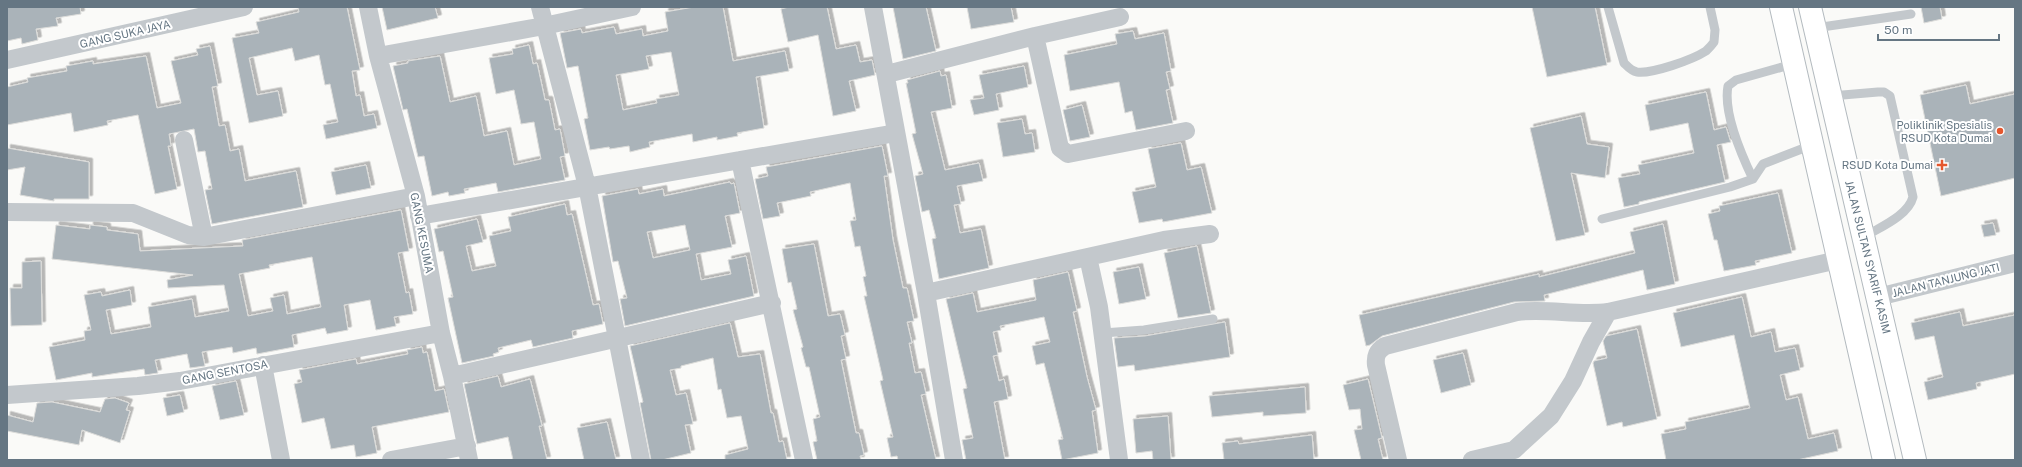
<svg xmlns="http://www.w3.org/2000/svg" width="2022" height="467" font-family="'Public Sans',sans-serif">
	<defs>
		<filter id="shadow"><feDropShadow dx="3.5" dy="-3.5" stdDeviation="0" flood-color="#0004"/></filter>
	</defs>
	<rect width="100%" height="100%" fill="#fafaf8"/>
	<path fill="#aab3b9" stroke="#dcdcda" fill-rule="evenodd" filter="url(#shadow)" d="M7,7H80L81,14L56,18L58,26L36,29L38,40L22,44L21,38L7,41Z
		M298,7H347L360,70L352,71L356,96L360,95L364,116L374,114L377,128L326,139L323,125L338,122L330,84L325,85L319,55L295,61L292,48L249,58L257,95L278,91L283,116L249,123L232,38L259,33L256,22L299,12Z
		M382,7H435L438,18L387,30Z
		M694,7H723L733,61L785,51L789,71L756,77L764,128L737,133L738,136L717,140V137L693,142L692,134L649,142L650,147L630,152L629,146L610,149L609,147L590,150L584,119L588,118L578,66L567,68L560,33L581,29L582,33L614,27L616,34L642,29L643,36L668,31L665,12ZM671,52L679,95L656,99L657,103L623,110L616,75L649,69L646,56Z
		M789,7H827L836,49L856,45L860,62L872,60L875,75L849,81L856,111L833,116L818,35L788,42L781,9Z
		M893,7H926L936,51L903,59Z
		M967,7H1011L1014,22L971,29Z
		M1532,7H1595L1607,65L1547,77Z
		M1921,7H1940L1942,19L1924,23Z
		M1133,31L1135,39L1164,33L1171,71L1166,72L1170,89L1166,90L1173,123L1136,130L1132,111L1125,113L1119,82L1070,91L1064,55L1117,44L1115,34Z
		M529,45L533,64L537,63L545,100H549L555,130L560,129L565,156L560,157L565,180L498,192L496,183L464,189L465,193L449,196L448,192L432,196L424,156L418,157L407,109L403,110L393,66L408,63V61L440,56L450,102L476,96L484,136L507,131L514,165L541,159L534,122L521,124L514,90L496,94L489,58L513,54L512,49Z
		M210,46L218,86L212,87L219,126L225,125L230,151L239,149L245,181L296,171L303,207L212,224L205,190L212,189L205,151L198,152L194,129L169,134L171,146H168L177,189L155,194L138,115L107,121L108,125L74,132L71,113L7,125V87L28,82L27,78L67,71L66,66L93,61V64L146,56L157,108L181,103L171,61L198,55L196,49Z
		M1024,66L1028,87L996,94L999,110L974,115L970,100L984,98L979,75Z
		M940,71L941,76L946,75L952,108L931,112L945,170L979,163L983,181L957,186L961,204L954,205L960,233L981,229L989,268L939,279L932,239L936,238L929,210L922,212L915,176L923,174L912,134L916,133L906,83H908L907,80Z
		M1966,85L1970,104L2015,94V178L1941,196L1920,95Z
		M1706,92L1714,130L1726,127L1730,140L1731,142L1717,145L1725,182L1639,202V204L1624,207L1618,178L1640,174L1638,165L1694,153L1688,123L1650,131L1645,105Z
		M1082,105L1090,137L1070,141L1063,110Z
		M1581,116L1587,144L1609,147L1605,178L1571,173L1585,235L1556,241L1530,128Z
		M1022,119L1025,134L1032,133L1035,152L1003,157L997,123Z
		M1181,143L1187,170L1201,167L1212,213L1163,222L1162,219L1139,223L1132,192L1156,187L1148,149Z
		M882,146L888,176H884L893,240L903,288H907L914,321L907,322L912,343H909L915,373L921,372L926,394L921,395L936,460H898L897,456L891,457L887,438L893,437L880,381L883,380L864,296H867L863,277L866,276L860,246L855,247L850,221L856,220L850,183L810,192L811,196L777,203L780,216L763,219L755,179L768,176L766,167Z
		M7,148L89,162V199H54V201L20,195L25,167L7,170Z
		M366,165L371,188L336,195L331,172Z
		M730,182L731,184L734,183L740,213L725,216L732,247L696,254L701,280L731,274L728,260L746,256L754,296L625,326L620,299L627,298L618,261L613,262L602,196L638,189L639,194L663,189L664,196ZM685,225L690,250L653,258L647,232Z
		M1778,193L1792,253L1755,261L1756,265L1724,271L1717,240H1714L1708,214L1720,211L1719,206Z
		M565,204L567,215L572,214L593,305L599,304L603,324L572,331L573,338L533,347L531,340L498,348L499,352L493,354L494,356L462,363L448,298L453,297L443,251L439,252L434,229L477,219L483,242L466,246L472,271L496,266L489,236L511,231L508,217Z
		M401,210L409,251L398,253L406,293L409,292L413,314L394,317L396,326L376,330L370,300L344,305L348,330L327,334L325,328L292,335L294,347L257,354L256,348L233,353L232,347L202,352L205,366L190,368L187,354L155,360L158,373L145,375L144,369L92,377V373L56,380L49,347L85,340L84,331L91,330L84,295L101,292L102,296L130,290L132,305L106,310L111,334L151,327L148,307L192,299L195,317L229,311L224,285L168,288L167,280L193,275L52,259L56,225L90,229V225L107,227V230L138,234L140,251L243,246L242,240ZM312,257L321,307L287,314L284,295L270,298L273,311L248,316L239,274L270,268L269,265Z
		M1993,223L1996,235L1984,237L1981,225Z
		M1663,224L1675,284L1647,290L1643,270L1544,295L1545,301L1514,302L1382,336L1370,345L1366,346L1359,315L1539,274V277L1635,253L1630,232Z
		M814,244L828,316L840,314L845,335L841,336L846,359L841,360L856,433H859L864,455L860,456L861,460H817L813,442L817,441L813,419L820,417L809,367H806L801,348L803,347L793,310L797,309L791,282L788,283L782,249Z
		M1197,246L1211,313L1178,318L1164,253Z
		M41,261L42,325L11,326L10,288H22V262Z
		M1139,267L1146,299L1119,304L1113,272Z
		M1068,272L1077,311L1073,312L1087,377L1096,410L1092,411L1098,453L1062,460L1058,440L1063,439L1044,363L1036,365L1032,346L1050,342L1044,317L1039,318L1000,326L1001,330L993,332L998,355L993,356L999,381L1004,379L1008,399L994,402L1005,460H966L962,440L973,438L963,389L967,388L946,299L973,293L977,312L1036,300L1033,280Z
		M1742,297L1751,337L1771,332L1775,352L1795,348L1800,370L1780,375L1786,400L1798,397L1808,439L1834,433L1838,451L1797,460H1666L1661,434L1686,429L1685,422L1750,408L1734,335L1681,347L1673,313Z
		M1960,312L1963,326L2015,315V374L1976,383L1977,389L1928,400L1924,382L1943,377L1934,336L1915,340L1911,323Z
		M1225,322L1230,357L1135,371L1134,365L1118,367L1114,338L1145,336Z
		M730,323L738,357L760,354L771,413H773L779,442L783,441L787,460H725V455L748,449L741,416L727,418L721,389L718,390L713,358L681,366V368L670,370L676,395L686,393L693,424L685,425L691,453L662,460H651L640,403L643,402L630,346Z
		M1637,329L1657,419L1623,427L1622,422L1607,426L1593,363L1594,361L1607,358L1603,341L1606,336Z
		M422,347L423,353L427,352L435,391L444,389L449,412L372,427L377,453L356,457L354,445L331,449L324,418L302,423L294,384L302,382L299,370L356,359L357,364L408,354L407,350Z
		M1463,353L1471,385L1441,393L1433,360Z
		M498,376L501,387L530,379L542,426H539L547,460H513L508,437L477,444L464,384Z
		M1368,379L1382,438L1378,439L1383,460H1361L1354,430L1362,429L1360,409L1349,410L1343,385Z
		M236,381L244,415L220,420L212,386Z
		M1305,387L1306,413L1263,416V412L1212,417L1209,396Z
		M180,395L184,412L167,416L163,398Z
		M115,398L129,403L126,410L130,411L120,443L82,430L79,445L7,431V415L33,422L37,403L52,402L100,412L105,399Z
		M1168,416L1171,460H1153L1152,451L1136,453L1133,419Z
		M607,422L616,460H584L577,428Z
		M1312,435L1314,460H1224L1222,443L1238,441L1239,444Z"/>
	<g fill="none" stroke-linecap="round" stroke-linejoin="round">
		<defs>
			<path id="secondary" d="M1781,7L1884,460
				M1810,7L1915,460"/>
		</defs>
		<use href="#secondary" stroke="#b3babf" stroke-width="24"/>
		<path stroke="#c3c8cc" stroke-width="9" d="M1608,7L1624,63C1628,67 1631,71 1637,72C1652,74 1692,60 1706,51C1709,48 1712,45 1714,42L1715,30L1710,7
			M1815,28L1911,14
			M1793,64L1736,80L1728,86C1723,112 1742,156 1753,179L1763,164L1812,145
			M1831,96L1878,92H1884L1890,96L1913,197C1908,216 1880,227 1864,237
			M1602,219L1730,187L1753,179
			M1103,333L1144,330L1213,319"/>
		<path stroke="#c3c8cc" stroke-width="18" d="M368,7L378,56L416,196L441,333L452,376L469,460
			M540,7L587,186L641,460
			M873,7L926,293L954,460
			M1035,36L1060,148L1068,154L1186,131
			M378,56L544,26L632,7
			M7,60L244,7
			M887,74L1035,36L1120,17
			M184,140L204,237
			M740,160L804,460
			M7,212L133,213L188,235L204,237L416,196
			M419,216L896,133
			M1088,257L1099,307L1119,460
			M926,293L1164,240L1210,234
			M1878,297L2015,263
			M263,365L281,460
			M452,376L772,303
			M7,395L138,386L180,381L441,333
			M391,460L467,446
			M1398,460L1376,365C1375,356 1377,351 1385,346L1517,312C1547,308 1578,316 1608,312L1838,260
			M1472,460L1514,450L1551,416L1573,381L1591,342L1608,312"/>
		<use href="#secondary" stroke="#fff" stroke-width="22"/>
	</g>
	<g fill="#e4572e" stroke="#fff" stroke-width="1.5">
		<circle cx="2000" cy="131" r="4"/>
		<path d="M1940 159h4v4h4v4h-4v4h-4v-4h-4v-4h4z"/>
	</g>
	<g text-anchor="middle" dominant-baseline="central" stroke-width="4" stroke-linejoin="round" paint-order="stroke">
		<g font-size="11" fill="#657683" stroke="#fff">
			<text transform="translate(125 34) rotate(-13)">GANG SUKA JAYA</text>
			<text transform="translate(422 233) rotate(79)">GANG KESUMA</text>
			<text transform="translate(1868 257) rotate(76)">JALAN SULTAN SYARIF KASIM</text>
			<text transform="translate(1946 280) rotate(-14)">JALAN TANJUNG JATI</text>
			<text transform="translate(225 372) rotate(-11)">GANG SENTOSA</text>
		</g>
		<g font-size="11" fill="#657683" stroke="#fff" text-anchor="end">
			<text x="1992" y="125">Poliklinik Spesialis<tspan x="1992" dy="13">RSUD Kota Dumai</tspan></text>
			<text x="1933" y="165">RSUD Kota Dumai</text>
		</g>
	</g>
	<rect width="2022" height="467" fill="none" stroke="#657683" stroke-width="16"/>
	<path d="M1878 34v6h121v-6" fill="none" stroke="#657683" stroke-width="2"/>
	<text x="1884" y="34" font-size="12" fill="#657683" stroke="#ffffff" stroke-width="3" paint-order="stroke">50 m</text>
</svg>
